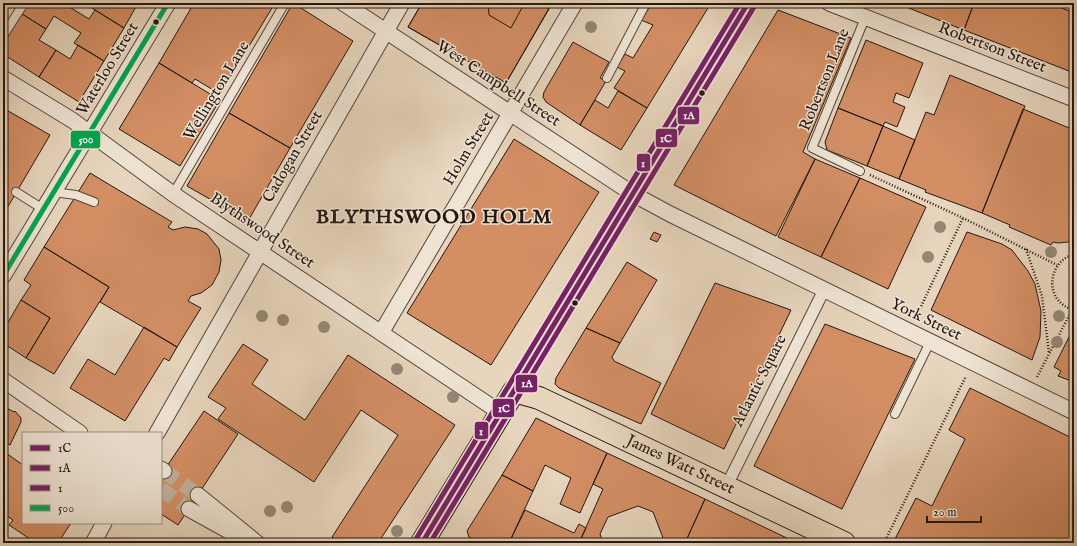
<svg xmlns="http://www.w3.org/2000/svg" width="1077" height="546" font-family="'IM FELL English',serif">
	<rect width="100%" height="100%" fill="#e7d5bd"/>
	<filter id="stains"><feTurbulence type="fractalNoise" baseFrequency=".005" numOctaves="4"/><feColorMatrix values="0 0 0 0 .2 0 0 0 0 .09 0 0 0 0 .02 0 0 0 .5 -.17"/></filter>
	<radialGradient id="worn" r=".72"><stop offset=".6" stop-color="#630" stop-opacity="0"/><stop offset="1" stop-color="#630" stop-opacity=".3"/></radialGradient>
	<path fill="#d38e64" stroke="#231712" d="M3,3H10L3,14Z
		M24,3H63L89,19L95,10L124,28L104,61L74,43L81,33L54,16L46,29L19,12Z
		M84,3H138L124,28Z
		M194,3H275L220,94L195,79L192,83L159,63Z
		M293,3L353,41L290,148L229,113Z
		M422,3H552L506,83L408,27Z
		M422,3H488L489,15L511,28L524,4L538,3L549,9L506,83L408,27Z
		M652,3H711L647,108L614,88L625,71L617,67L625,54L633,58L653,25L641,20Z
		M896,3H974L964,30Z
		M974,3H1050L1074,13V73L964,30Z
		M778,10L851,38L803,152L815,159L776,236L674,185Z
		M22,14L46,29L39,40L56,50L39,77L3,54V44Z
		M866,40L923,63L909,98L896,93L893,102L905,107L897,127L885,122L883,126L838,108Z
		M573,42L609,62L600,78L606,81L580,125L546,102L543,97L544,92Z
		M78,45L104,61L79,102L39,77L56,50L70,59Z
		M159,63L220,100L180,166L119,129Z
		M950,75L1025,106L982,213L925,192L926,190L899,179L926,112L934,115Z
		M618,91L647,108L621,150L580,125L595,100L608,108Z
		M3,108L50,135L3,215Z
		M838,108L883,126L867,166L827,150L825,142Z
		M1023,109L1074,130V238L1068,242L1058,243L1053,242L1051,245L1009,227L1010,225L982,213Z
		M229,113L290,148L248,221L187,186Z
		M883,126L915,140L899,179L867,166Z
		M514,139L599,192L491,365L407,313Z
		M815,159L860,178L821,257L778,237Z
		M90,173L172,222L168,227L173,230L185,227L198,229L207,234L219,249L221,260L219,272L212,285L201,293L191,296L188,301L201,308L177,347L100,302L109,287L44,247Z
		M860,178L926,207L888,289L821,257Z
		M654,232L661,235L657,242L650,239Z
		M967,232L1002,244L1012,250L1028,271L1035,284L1041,311L1040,337L1032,360L931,310Z
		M44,247L109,287L54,374L26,358L50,318L21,300L31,285L24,280Z
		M627,262L657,280L620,343L586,328Z
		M715,283L791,310L724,449L651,414Z
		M21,300L50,318L26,358L3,343V331Z
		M825,324L915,359L842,509L754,466Z
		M144,327L177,347L169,361L164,358L125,421L70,388L88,359L115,375Z
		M1074,327V382L1058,376L1061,371L1054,367Z
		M586,328L620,343L612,357L614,361L661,383L641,424L559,388L555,384L556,378Z
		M243,344L268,360L252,384L305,420L348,355L455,425L378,543H341L332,537L398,435L361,410L314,482L218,419L226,408L208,397Z
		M970,388L1074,439V543H898L894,541L916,498L932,506L965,439L949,430Z
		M3,406L14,412L15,411L21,418V422L10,445L3,440Z
		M204,411L238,434L178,525L161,514V475Z
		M536,418L607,453L580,513L560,504L571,478L545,465L533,491L502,475Z
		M3,451L23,465V523H71L58,543H36L9,525L13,520L4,514L3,515Z
		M607,453L705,499L685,543H665L653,512L638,506L608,517L600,534L603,543H579L603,489L593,484Z
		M502,475L533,491L509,543H482L469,537L467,531Z
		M705,499L791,540L798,543H685Z
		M525,510L574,533L579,524L586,528L579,543H509Z"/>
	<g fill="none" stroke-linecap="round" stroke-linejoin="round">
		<path stroke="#c0af9b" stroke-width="15" stroke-dasharray="15 8" stroke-linecap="butt" d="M164,471L198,495
			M161,489L189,509"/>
		<defs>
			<path id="service" d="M3,36L24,3
				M607,78L646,3
				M860,171L812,148L865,18
				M16,192L43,209
				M53,192L76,195L94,202
				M173,194L285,3
				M895,414L930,342"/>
			<path id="pedestrian" d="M726,487L824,290"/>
			<path id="minor" d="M343,3L633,194L670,214L1074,412
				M829,3L1074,99
				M3,78L72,120L173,194L501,413
				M3,276L168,3
				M381,333L575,3
				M3,380L80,433
				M514,391L748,3
				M157,433L402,3
				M161,469L164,471
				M198,495L257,543
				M189,509L236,535
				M93,543L104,523"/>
			<g id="primary">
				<path id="s1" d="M422,543L514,391L539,398L844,543"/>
			</g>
		</defs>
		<use href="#service" stroke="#54463d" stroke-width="10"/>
		<use href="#pedestrian" stroke="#54463d" stroke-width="13"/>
		<use href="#minor" stroke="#54463d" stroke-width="17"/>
		<use href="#primary" stroke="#231712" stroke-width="24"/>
		<path stroke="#231712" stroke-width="2.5" stroke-dasharray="1 2" stroke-linecap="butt" d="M870,175L963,218L1057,265
			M1026,249L1042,296L1049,353
			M1074,254C1046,263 1044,302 1074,310
			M916,317L963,218
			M1037,377L1072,310
			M884,543L966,376"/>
		<use href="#service" stroke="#efe4d4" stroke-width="8"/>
		<use href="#pedestrian" stroke="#efe4d4" stroke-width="11"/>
		<use href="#minor" stroke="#efe4d4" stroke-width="15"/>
		<use href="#primary" stroke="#e7d5bd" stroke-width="22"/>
		<defs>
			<path id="bus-1" d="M422,543L748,3"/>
			<path id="bus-2" d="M430,543L754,7"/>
			<path id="bus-3" d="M416,539L740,3"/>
			<path id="bus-4" d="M3,276L168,3"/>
		</defs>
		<use href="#bus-1" stroke="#efe4d4" stroke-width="8"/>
		<use href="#bus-2" stroke="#efe4d4" stroke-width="8"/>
		<use href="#bus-3" stroke="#efe4d4" stroke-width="8"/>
		<use href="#bus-4" stroke="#efe4d4" stroke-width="8"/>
		<use href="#bus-1" stroke="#772166" stroke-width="5"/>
		<use href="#bus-2" stroke="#772166" stroke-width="5"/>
		<use href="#bus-3" stroke="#772166" stroke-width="5"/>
		<use href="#bus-4" stroke="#00a651" stroke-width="5"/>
	</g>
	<g fill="#948773">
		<circle cx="591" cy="27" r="6"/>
		<circle cx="940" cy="227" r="6"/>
		<circle cx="1051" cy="252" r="6"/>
		<circle cx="928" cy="257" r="6"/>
		<circle cx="262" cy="316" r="6"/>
		<circle cx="1059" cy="316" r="6"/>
		<circle cx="283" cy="320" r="6"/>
		<circle cx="324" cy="327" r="6"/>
		<circle cx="1057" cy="342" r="6"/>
		<circle cx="397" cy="369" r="6"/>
		<circle cx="453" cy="397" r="6"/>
		<circle cx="287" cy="507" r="6"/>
		<circle cx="270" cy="511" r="6"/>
		<circle cx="397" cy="531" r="6"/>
	</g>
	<g fill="#231712" stroke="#efe4d4" stroke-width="1.5">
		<circle cx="156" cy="22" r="3.5"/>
		<circle cx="702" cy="93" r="3.5"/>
		<circle cx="575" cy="303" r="3.5"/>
	</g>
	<g text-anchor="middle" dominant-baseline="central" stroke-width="3" stroke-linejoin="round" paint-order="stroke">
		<g font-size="16" fill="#231712" stroke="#efe4d4">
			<text transform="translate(992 48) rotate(21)">Robertson Street</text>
			<text transform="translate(108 69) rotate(-59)">Waterloo Street</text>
			<text transform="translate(825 80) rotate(-68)">Robertson Lane</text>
			<text transform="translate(498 84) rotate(33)">West Campbell Street</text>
			<text transform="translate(217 91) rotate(-59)">Wellington Lane</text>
			<text transform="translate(469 149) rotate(-59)">Holm Street</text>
			<text transform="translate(293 157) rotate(-60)">Cadogan Street</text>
			<text transform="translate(262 231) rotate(34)">Blythswood Street</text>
			<text transform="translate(926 320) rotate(26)">York Street</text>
			<text transform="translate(760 381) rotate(-63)">Atlantic Square</text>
			<text stroke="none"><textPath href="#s1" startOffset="360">James Watt Street</textPath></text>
		</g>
		<g font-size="20" font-weight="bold" letter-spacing="1" fill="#231712" stroke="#efe4d4">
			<text x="434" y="217">BLYTHSWOOD HOLM</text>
		</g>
	</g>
	<g stroke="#efe4d4" stroke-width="1.5">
		<rect x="677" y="106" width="23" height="19" rx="4" fill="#772166"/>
		<rect x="655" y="128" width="23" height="20" rx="4" fill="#772166"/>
		<rect x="70" y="130" width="31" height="19" rx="4" fill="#00a651"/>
		<rect x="636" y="153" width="15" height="19" rx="4" fill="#772166"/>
		<rect x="515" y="374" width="23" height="19" rx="4" fill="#772166"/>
		<rect x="492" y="398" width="23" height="20" rx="4" fill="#772166"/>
		<rect x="474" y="421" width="15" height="19" rx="4" fill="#772166"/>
	</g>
	<g font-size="11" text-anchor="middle" font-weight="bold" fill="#fff">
		<text x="689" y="119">1A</text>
		<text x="666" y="142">1C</text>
		<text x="86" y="143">500</text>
		<text x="643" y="167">1</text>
		<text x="527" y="387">1A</text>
		<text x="504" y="412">1C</text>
		<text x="481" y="435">1</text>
	</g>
	<rect width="1077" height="546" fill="none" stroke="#e7d5bd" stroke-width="16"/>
	<rect x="4" y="4" width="1069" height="538" fill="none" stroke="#231712" stroke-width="2"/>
	<rect x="8" y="8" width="1061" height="530" fill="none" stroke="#231712"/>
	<rect x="22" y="432" width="140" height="92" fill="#efe4d4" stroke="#9d9286"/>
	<rect x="30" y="445" width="20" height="6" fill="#772166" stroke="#9d9286"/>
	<text x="58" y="452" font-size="12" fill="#231712">1C</text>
	<rect x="30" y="465" width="20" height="6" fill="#772166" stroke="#9d9286"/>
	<text x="58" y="472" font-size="12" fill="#231712">1A</text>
	<rect x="30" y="485" width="20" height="6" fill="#772166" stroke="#9d9286"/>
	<text x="58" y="492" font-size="12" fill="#231712">1</text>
	<rect x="30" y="505" width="20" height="6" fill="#00a651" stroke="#9d9286"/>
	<text x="58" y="512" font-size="12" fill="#231712">500</text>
	<path d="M927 516v6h54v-6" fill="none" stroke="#231712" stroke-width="2"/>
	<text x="933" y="516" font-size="12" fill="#231712" stroke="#efe4d4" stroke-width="3" paint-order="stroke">20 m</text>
	<rect width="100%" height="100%" filter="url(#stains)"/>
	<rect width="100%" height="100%" fill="url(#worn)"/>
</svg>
